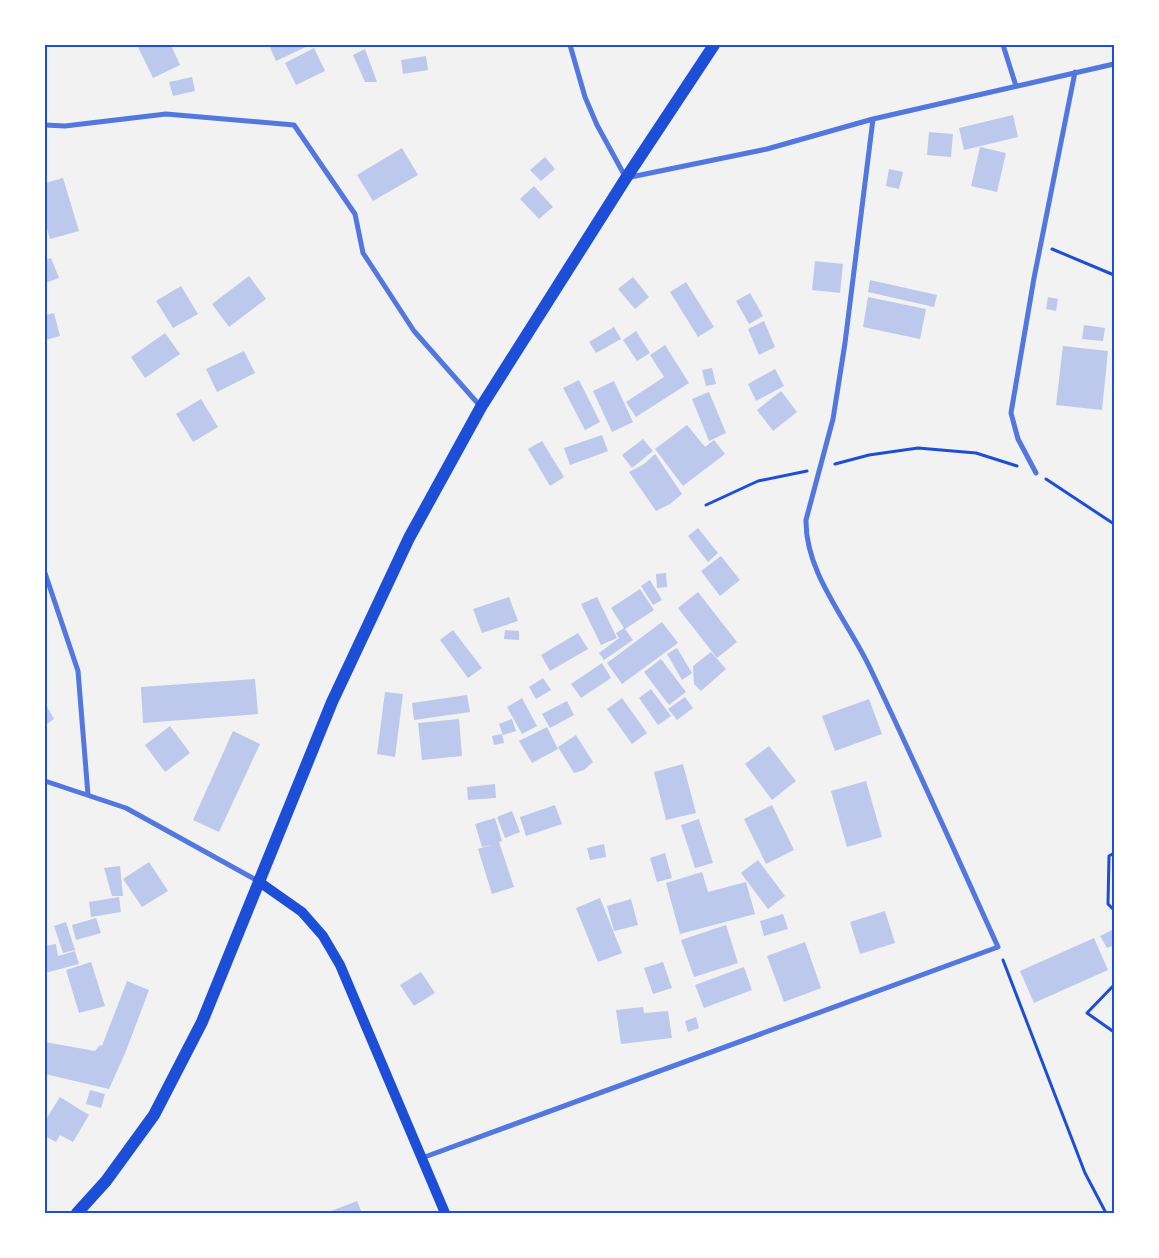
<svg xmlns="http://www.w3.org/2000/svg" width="1159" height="1258" font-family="Signika,sans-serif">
	<rect width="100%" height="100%" fill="#f2f2f2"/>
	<path fill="#bdc9ec" d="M137,45H171L180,65L153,78Z
		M269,45H310L276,61Z
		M314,48L325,71L296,85L285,63Z
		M365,49L377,82H365L353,55Z
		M426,56L428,70L403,74L401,60Z
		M192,77L195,91L173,96L169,82Z
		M1013,115L1018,137L964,150L959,128Z
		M929,132L953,134L951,157L927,155Z
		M980,147L1006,153L997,192L971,186Z
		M402,148L418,175L373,201L357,175Z
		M545,157L555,169L541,181L530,170Z
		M889,169L903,172L899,189L886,186Z
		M63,178L79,231L50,239L45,221V183Z
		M534,186L553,207L539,219L520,199Z
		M51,258L59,278L45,283V260Z
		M815,261L843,264L840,293L812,290Z
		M249,276L266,299L229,327L212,304Z
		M633,277L649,297L635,309L618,289Z
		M870,280L937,295L934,307L868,292Z
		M686,282L714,327L698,337L670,292Z
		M181,286L198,314L173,328L156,301Z
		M750,293L763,316L749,324L736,301Z
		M868,297L926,309L920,339L863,327Z
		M1048,297L1058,299L1056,311L1046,309Z
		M54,313L60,336L45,340V315Z
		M764,321L775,347L759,355L748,329Z
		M1084,325L1105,328L1103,341L1082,339Z
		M614,327L621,339L596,353L589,342Z
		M636,331L650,353L637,361L623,340Z
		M165,333L180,354L145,378L131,357Z
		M665,345L689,383L636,417L626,402L664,377L650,355Z
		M1063,346L1108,351L1102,410L1056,405Z
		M244,351L255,373L217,392L206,369Z
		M712,368L716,384L706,386L702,370Z
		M775,369L784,386L756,401L748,384Z
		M579,380L600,422L585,430L563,388Z
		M614,381L633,422L612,432L593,391Z
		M781,391L797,412L773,431L757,410Z
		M709,392L726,433L709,441L692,399Z
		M201,399L218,427L193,442L176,414Z
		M687,425L705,447L714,440L725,454L683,486L655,449Z
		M602,435L608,451L570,465L564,448Z
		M643,439L653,451L632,468L622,455Z
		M542,441L564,477L550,486L528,449Z
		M655,454L682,494L670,504L656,511L629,472L644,464Z
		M698,528L718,553L708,562L688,536Z
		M721,556L740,580L720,596L701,571Z
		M666,573L667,587L657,588L656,574Z
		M650,580L662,600L653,605L641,586Z
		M640,589L654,610L625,629L633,640L604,660L599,653L619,638L616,633L624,628L611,608Z
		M698,592L737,642L717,658L678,608Z
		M509,597L518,621L482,633L473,609Z
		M597,597L617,638L601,645L581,604Z
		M662,622L678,643L622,684L607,663Z
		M453,630L482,668L468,678L440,640Z
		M505,630L519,631V640L504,639Z
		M578,633L588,649L550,671L541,655Z
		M677,648L692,673L682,680L667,654Z
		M711,652L726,669L701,691L694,684L693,666Z
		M661,659L686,692L669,705L644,672Z
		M602,663L611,678L581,698L571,684Z
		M543,678L551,690L536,699L529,687Z
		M255,679L258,714L143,723L141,687Z
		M651,689L671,716L658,725L639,698Z
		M385,692L403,694L395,757L377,754Z
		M467,695L470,712L414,720L412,703Z
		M685,697L693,708L677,720L668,709Z
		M522,698L537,726L522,734L507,707Z
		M622,698L647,733L632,744L607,709Z
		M869,699L882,734L835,751L822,716Z
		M567,701L574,715L550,728L542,714Z
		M45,703L54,719L45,725Z
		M459,719L462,756L422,760L418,723Z
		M512,719L516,731L503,735L499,724Z
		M170,726L190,753L165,772L145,745Z
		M547,727L558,749L532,763L519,741Z
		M233,731L260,744L219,832L193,820Z
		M502,734L504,743L494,745L492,736Z
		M576,735L593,762L584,770L574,773L558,747Z
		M769,746L796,781L772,800L745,764Z
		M683,764L696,813L666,820L654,772Z
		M866,781L882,837L847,847L831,791Z
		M495,784L496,798L468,800L467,787Z
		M555,805L562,824L526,836L520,817Z
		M772,805L794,850L766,864L744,819Z
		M512,811L520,832L505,838L497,817Z
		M495,818L502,841L499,842L514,887L492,894L478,849L491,845L482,847L475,824Z
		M699,819L713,863L695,868L681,825Z
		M604,844L606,857L590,860L587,848Z
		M665,853L672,878L657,882L650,858Z
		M758,860L785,896L768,909L741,873Z
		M149,862L168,891L142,907L123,879Z
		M120,866L123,896H112L104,868Z
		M702,872L708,892L746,882L755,914L680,934L666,883Z
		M119,897L121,912L91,917L89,902Z
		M600,898L622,953L598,962L576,908Z
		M631,899L638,925L614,931L607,906Z
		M885,911L895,943L860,954L850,922Z
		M783,914L788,929L764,936L760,921Z
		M96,918L101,933L76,940L72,925Z
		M66,922L75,950L63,953L54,926Z
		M726,925L738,963L694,977L681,940Z
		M1114,929V945L1107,948L1100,936Z
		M1094,938L1108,970L1034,1003L1020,971Z
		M805,942L821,988L784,1002L767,956Z
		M56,944L58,956L75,951L79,964L45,973V946Z
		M91,962L105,1006L79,1013L66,970Z
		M663,962L672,988L653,994L644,968Z
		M744,967L752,990L704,1008L695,985Z
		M421,972L435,993L414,1006L400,985Z
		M127,981L149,990L126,1051L109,1089L45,1074V1042L95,1051L100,1045L102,1046Z
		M643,1007L644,1013L668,1011L672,1038L621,1044L616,1010Z
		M696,1017L699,1028L688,1032L685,1021Z
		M90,1090L105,1094L101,1108L86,1104Z
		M60,1097L89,1115L73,1142L60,1135L56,1142L45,1136V1121Z
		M357,1201L362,1213H331V1211Z"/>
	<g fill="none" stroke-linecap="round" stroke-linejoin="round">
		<path stroke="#1d4ed8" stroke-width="3" d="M1052,249L1114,275
			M835,464L869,455L918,448L976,453L1017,466
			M1046,479L1114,524
			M706,505L758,481L807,471
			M1114,853L1109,856L1108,904L1114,910
			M1003,960L1085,1173L1106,1213
			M1114,985L1087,1013L1114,1032"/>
		<path stroke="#5277de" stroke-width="5" d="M570,45L585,97L597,125L626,178L767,149L873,119L1114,64
			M1003,45L1016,86
			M45,125L65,126L166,114L294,125L355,214L363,253L414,331L481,407
			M1036,473L1018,439L1011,413L1034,278L1075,72
			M45,573L78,671L88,795
			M45,781L126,808L258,881
			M422,1158L998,947C956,854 914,760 870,668C848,621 805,573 806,520L833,419L845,343L873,119"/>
		<path stroke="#1d4ed8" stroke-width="10" d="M258,881L302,912L323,936L340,965L445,1213"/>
		<path stroke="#1d4ed8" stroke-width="12" d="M77,1213L106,1181L154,1115L202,1022L332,702L409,538L481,407L626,178L714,45"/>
	</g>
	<rect width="1159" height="1258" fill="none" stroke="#ffffff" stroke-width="92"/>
	<rect x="46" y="46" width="1067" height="1166" fill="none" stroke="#1d4ed8" stroke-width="2"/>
</svg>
